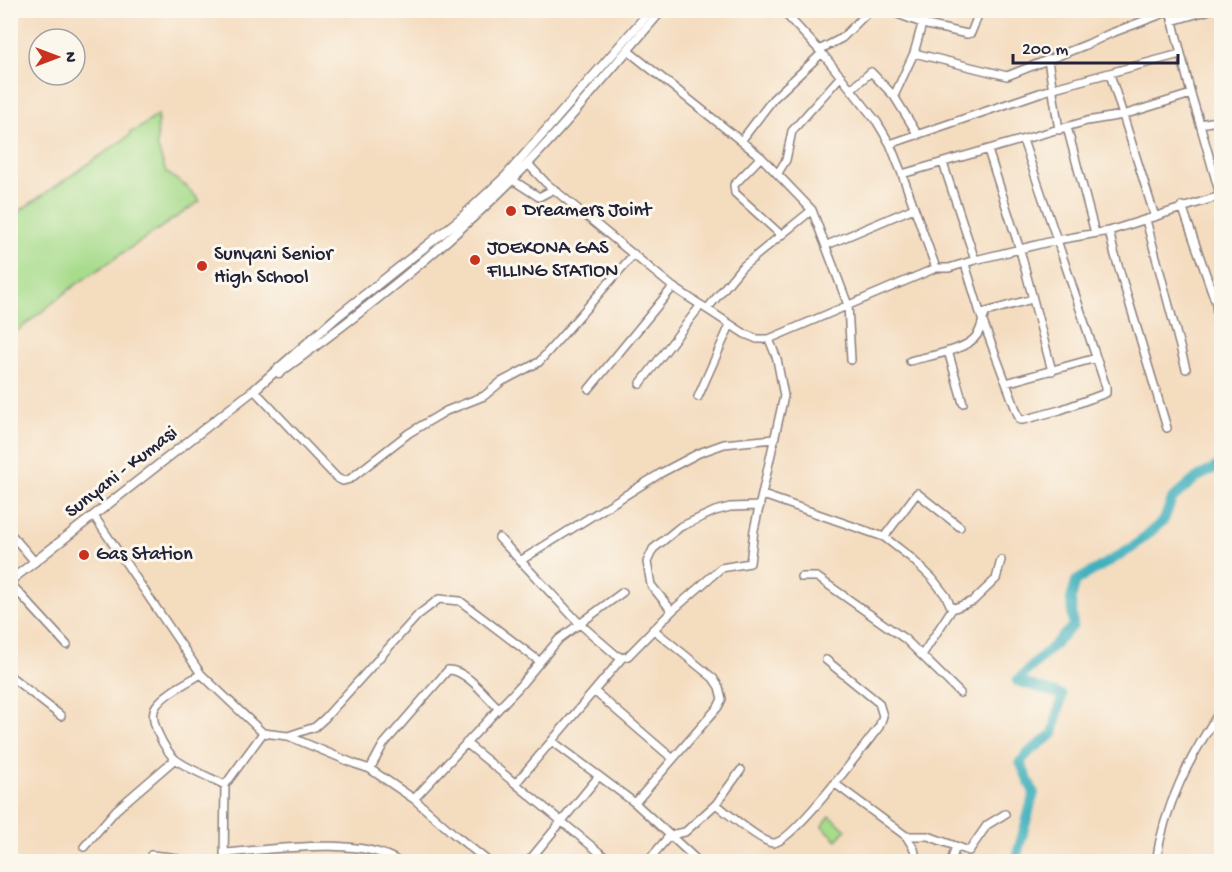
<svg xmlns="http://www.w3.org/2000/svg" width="1232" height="872" font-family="'Gochi Hand',sans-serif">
	<rect width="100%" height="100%" fill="#fbf7ec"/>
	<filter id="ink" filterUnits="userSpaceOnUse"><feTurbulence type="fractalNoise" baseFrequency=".0167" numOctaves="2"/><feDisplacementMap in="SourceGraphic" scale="12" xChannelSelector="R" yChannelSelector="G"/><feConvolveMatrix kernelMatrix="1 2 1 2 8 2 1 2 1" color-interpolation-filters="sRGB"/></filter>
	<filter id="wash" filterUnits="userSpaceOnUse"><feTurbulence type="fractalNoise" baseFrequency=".008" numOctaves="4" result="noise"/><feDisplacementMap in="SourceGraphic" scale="24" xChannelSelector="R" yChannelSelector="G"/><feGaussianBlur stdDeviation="1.35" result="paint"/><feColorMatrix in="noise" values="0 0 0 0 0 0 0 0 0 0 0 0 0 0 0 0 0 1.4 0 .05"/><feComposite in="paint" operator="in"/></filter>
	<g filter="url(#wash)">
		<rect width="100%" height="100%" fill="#f4dcbf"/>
		<path fill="#a7dc8c" stroke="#647f64" stroke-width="1.5" d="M158,115L157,146L166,172L186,186L200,201L74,286L11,336V217L130,135V131H135Z
			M830,816L846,830L837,840L822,826Z"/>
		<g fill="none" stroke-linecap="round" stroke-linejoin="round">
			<path stroke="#41b0bd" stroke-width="10" d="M1015,862L1034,793L1020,762L1030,751L1053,734L1062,695L1017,681L1073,626L1071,599L1076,581L1132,548L1164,520L1172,499L1196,478L1222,464"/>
		</g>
	</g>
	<g filter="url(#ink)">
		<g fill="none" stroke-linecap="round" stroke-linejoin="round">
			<defs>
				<path id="minor" d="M782,10L822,53L877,122L890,144L902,174
					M887,10L927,25L967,34L971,33L980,10
					M1170,10L1191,94L1200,124L1222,120
					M1172,21L1210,10
					M627,50L761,157L812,210L848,305L851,360
					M819,50L842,38L870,10
					M914,53L926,10
					M1048,60L1059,130
					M1110,74L1155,217
					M851,89L871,72L894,96L918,135
					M894,96L914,53L1007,76L1088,44L1109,34L1170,11
					M1200,124L1222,202
					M1067,127L1095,233
					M741,141L773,99L822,53
					M890,144L1054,88L1180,54
					M988,150L1020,250L1052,371
					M761,157L734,185L735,193L781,235
					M943,163L975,260
					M528,164L546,183L673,287L745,334L757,339H769L936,268L902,174L1087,121L1123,115L1191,94
					M778,173L786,160L792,131L841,76
					M508,177L539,197L554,189
					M1182,206L1216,303L1218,326
					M1146,220L1186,369
					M1109,231L1114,252L1167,428
					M827,245L914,208
					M965,264L982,319L1006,383L1096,358
					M936,268H949L975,260L1057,240L1023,140
					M707,309L741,268L812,210
					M948,351L963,403
					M910,361C927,356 967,351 977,335C982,328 982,319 986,312L1032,299
					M1006,383L1018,415L1020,420H1023L1060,410L1106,393V387L1057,240L1109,231L1220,196
					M640,384L701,305
					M589,389L673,287
					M254,390L337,478L343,481L350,479L409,433L446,411L484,396L501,382L539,362L634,254
					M698,397L730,325
					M763,495L884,537L910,557L932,578L946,596L952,609
					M94,516L201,674C187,683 166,692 156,706C147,719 165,750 175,759C186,768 211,778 225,785
					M10,533L35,562
					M884,537L917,493L960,527
					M499,538L580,624L616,655L622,658L628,656L672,611L721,568L750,563L754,530L784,396L777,359L769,339
					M520,561L661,473L699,453L724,444L774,439
					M801,577H817L905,639L960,693
					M10,583L67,645
					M672,611L651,585L647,562L653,549L680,527L715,511L730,507L760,506
					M922,655L952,609L973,601L996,579L1001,560
					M201,674L263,733L288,736L355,764L370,769L414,799L455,835L489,862
					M10,676L61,716
					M594,691L673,759
					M288,736L315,727L325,718L418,615L439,599L460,601L539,661
					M552,741L635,803L699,862
					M466,743L611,862
					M370,769L383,745L448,670C465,669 486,696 498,708
					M516,783L622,658
					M834,783L906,836L914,849L917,862
					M414,799L519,687L559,639L623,592
					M635,803L718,707L722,699L719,687L713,678L653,629
					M716,804C727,813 761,842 773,843C791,844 865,745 879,727L883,716L879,703L826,660
					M906,836H928L969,851L987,825L1005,814
					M84,847L116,810L175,759
					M224,853C269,850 362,835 399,862
					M151,855L171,857L187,862
					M224,862L225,785L263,733
					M528,862L599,776
					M647,862L670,835L685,832L716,804L741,770
					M951,862L956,846
					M1156,862C1164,805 1191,755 1222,708"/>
				<path id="major" d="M279,373C359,315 441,251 511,181C564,128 612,67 662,10
					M10,581L254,390L338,316L460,219L506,176L651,10"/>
			</defs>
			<use href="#minor" stroke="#8b7f7d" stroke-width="10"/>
			<use href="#major" stroke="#8b7f7d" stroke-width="11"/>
			<use href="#minor" stroke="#fff" stroke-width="7"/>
			<use href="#major" stroke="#fff" stroke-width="8"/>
		</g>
	</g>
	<g fill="#c8321e" stroke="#fbf7ec" stroke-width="2">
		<circle cx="511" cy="211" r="6"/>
		<circle cx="475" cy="260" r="6"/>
		<circle cx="202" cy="266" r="6"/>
		<circle cx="84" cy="555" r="6"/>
	</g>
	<g text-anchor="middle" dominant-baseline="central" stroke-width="6" stroke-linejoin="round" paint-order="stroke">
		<g font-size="20" fill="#22223b" stroke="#fbf7ec" text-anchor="start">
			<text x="523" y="211">Dreamers Joint</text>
			<text x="487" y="249">JOEKONA GAS<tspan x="487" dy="23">FILLING STATION</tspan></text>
			<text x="214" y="255">Sunyani Senior<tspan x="214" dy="23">High School</tspan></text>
			<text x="96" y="555">Gas Station</text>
		</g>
		<g font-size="20" fill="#22223b" stroke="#fbf7ec">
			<text transform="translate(122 473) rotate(-38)">Sunyani - Kumasi</text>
		</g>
	</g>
	<rect width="1232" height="872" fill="none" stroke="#fbf7ec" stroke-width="36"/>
	<g transform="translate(57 57) rotate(90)"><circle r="28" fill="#fbf7ec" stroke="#a4a2a5" stroke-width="1.5"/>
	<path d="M0-4.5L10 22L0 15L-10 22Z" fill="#c8321e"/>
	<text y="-9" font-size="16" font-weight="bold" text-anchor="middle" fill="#22223b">N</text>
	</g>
	<path d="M1013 54v9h165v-9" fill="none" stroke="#22223b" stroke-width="3"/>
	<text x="1022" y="54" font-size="18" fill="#22223b" stroke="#fbf7ec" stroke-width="4.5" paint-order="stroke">200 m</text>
</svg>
